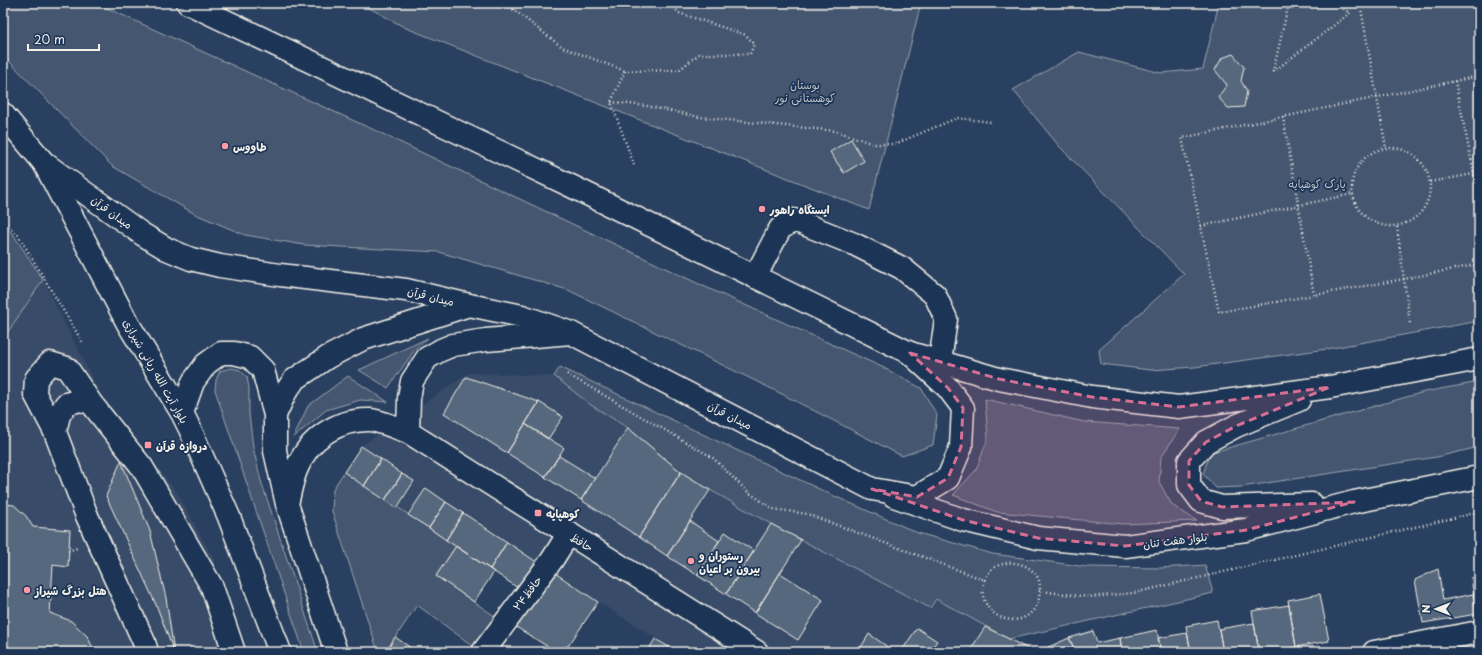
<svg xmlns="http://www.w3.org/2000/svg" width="1482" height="655" font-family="'Playpen Sans','Playpen Sans Arabic',sans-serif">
	<rect width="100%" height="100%" fill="#2a4060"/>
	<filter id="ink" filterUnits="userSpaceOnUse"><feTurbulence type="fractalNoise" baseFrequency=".025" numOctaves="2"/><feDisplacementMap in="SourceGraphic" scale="8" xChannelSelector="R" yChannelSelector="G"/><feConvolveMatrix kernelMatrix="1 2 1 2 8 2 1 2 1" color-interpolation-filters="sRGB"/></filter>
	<g filter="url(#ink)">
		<path fill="#374c69" d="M43,280L100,393L178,494L213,558L245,652H3V339Z
			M469,373L554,376L591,405L628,428L681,472L710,490L771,524L930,607L936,599L1034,652H678L598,602L518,588L344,472L361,446Z"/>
		<path fill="#445771" stroke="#9ca4ac" d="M3,3H96L372,129L701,285L884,368L921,388L937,415L933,445L902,456L774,390L568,290L439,252L304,245L245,235L195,214L112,166L3,55Z
			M360,3H921L869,210L406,28Z
			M1219,3H1479V321L1327,349L1195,367L1150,370L1101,364L1099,350L1184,274L1059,146L1013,90L1079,52L1161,73L1203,69Z
			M3,224L13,234L43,280L3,339Z
			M428,338L416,348L388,388L359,370Z
			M560,367L834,496L918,533L993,554L1087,567L1161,568L1205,565L1213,593L1009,639L936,599L930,608L771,524L710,490L681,472L628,428L591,405L554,376Z
			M231,368L240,370L247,377L249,388V414L253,447L261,481L318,652H304L215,390L216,380L220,371Z
			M348,376L388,402L360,400L326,410L293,438L308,406Z
			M1479,382V447L1437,457L1241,487L1216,488L1203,474L1210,453L1424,392Z
			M985,399L1084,422L1180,429L1161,457L1159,482L1172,505L1197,521L1123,524L997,512L953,495L976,470L988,438Z
			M344,472L456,546L436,576L496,617L473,646L417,605L386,652H378L332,511L333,489Z"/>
		<path fill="#56677d" stroke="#f4f1e8" d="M1233,54L1244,67L1241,81L1247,91L1244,107L1228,108L1218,97L1227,85L1215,70L1222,58Z
			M851,139L864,161L844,173L830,152Z
			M466,377L539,402L507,453L444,413Z
			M539,402L563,417L548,439L525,424Z
			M525,424L564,448L545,477L507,453Z
			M628,428L681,472L639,537L581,500Z
			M361,446L381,459L364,486L344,472Z
			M559,456L595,478L581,500L545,477Z
			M381,459L402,474L385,500L364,486Z
			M121,461L150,531L166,598L174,652L157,607L106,496Z
			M681,472L710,490L667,556L639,537Z
			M402,474L414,481L397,508L385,500Z
			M426,488L446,502L429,528L408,515Z
			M446,502L463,513L446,540L429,528Z
			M3,504L14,505L26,516L33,527L70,530L68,567L53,565L50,613L71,621L87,636L95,652H3Z
			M463,513L507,542L490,569L446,540Z
			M690,521L719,541L697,575L667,556Z
			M771,524L801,540L755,613L726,594Z
			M725,532L754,551L726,594L697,575Z
			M507,542L538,563L518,588L490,569Z
			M456,546L494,572L474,602L436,576Z
			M1438,569L1443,600L1473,594L1477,614L1423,623L1415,580Z
			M555,573L598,602L569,645L561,650L550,648L516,627Z
			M780,573L823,600L798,640L755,613Z
			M1479,577V614H1477L1471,578Z
			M1320,594L1329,641L1296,647L1288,600Z
			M1289,605L1296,647L1268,652H1259L1252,611Z
			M1217,620L1223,652H1191L1186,626Z
			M1254,623L1259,652H1223L1219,629Z
			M985,627L1009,639L1034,652H969Z
			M917,628L937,641L929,652H901Z
			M1157,630L1161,652H1122L1120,638Z
			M1093,631L1097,643L1120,638L1122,652H1076L1069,638Z
			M1187,633L1191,652H1161L1158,638Z
			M869,634L895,652H858Z
			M395,637L417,652H386Z
			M1069,638L1076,652H1037Z
			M655,639L678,652H647Z"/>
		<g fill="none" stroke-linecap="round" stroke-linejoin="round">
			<defs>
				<path id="minor" d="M755,277L780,229L794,220L854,244L902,268L935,295L946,319L940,362
					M55,432L35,394L36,379L50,363L67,368L91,403
					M147,652L144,642L87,516L55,432L59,415L66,404L80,400L91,403L142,467L212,587L234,652
					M483,652L552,560L569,533
					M1374,652L1479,632"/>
				<path id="major" d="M44,163L127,322L182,413L190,429L229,517L280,652
					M910,353L999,379L1092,397L1179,407L1330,387L1479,359
					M1299,400L1236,426L1206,442L1189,461V485L1201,501L1222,507L1312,504
					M182,413L193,382L206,364L221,353H234L250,357L263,370L275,415
					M408,432L409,398L412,381L427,358L441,350L453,345L486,340L571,333
					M894,496L963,520L1038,538L1125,546L1246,530L1354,502L1479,477
					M287,504C290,492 292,479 297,468C309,438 338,419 370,420C381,421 397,428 408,432L757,652
					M336,652L287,504L275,451V415L285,393L294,380L328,357L363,339L469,305"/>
				<path id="highway" d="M3,114L44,163L142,234L167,249L191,259L220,266L280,275L406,290L469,305L522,316L571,333L872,489L917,497L948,478L961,447L963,408L948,388L910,353L571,186L188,3"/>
			</defs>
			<use href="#minor" stroke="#f4f1e8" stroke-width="25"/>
			<use href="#major" stroke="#f4f1e8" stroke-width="25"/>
			<use href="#highway" stroke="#f4f1e8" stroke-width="25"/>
			<path stroke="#f4f1e8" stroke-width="2.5" stroke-dasharray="1 3" stroke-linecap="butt" d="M502,3L514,10L562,47L625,71
				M1360,3L1386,148
				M514,10L515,3
				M1273,72L1350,13L1334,3
				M1273,72L1289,3
				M1479,76L1182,138L1219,312L1404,279L1479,264
				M1455,81L1479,198
				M611,102L647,106L699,117L836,131L874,144H895L957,118L991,122
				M1283,117L1314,295
				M1352 187a39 39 0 1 1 78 0a39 39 0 1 1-78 0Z
				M634,165L611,102L625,71L679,70L699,54H750L754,44L746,35L679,13L670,3
				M1430,182L1479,173
				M3,221L18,235L83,343
				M1201,226L1352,194
				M1397,227L1410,324
				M567,374L712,457L749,493L774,509L807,514L985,580C984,584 982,590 983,595C987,619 1020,630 1035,608C1039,603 1039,597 1040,591L1089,597L1134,593L1479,512
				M68,551L77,548
				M985,580C987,576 989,572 992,569C1007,558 1029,562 1038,578C1040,582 1040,587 1040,591"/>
			<use href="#minor" stroke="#1d3557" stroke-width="22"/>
			<use href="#major" stroke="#1d3557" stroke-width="22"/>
			<use href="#highway" stroke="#1d3557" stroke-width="22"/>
		</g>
	</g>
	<path fill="#d66f93" fill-opacity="0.2" stroke="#d66f93" stroke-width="3" stroke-dasharray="8 5" stroke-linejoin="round" d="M910,353L999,379L1092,397L1179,407L1330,387L1236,426L1206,442L1189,461V485L1201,501L1222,507L1354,502L1246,530L1125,546L1038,538L963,520L872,489L917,497L948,478L961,447L963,408L948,388Z"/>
	<g fill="#ff9aa2" stroke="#1d3557" stroke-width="1.5">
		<circle cx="225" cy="146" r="4"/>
		<circle cx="762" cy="209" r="4"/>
		<rect x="144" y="441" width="8" height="8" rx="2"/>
		<rect x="534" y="509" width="8" height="8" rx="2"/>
		<circle cx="691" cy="561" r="4"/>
		<circle cx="27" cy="590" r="4"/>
	</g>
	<g text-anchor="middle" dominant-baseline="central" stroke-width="3.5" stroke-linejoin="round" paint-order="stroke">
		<g font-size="11" fill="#bfc3c4" stroke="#1d3557">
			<text x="805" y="84">بوستان<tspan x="805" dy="13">کوهستانی نور</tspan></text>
			<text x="1317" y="183">پارک کوهپایه</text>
		</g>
		<g font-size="11" font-weight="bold" fill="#f4f1e8" stroke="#1d3557" text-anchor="start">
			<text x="233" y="146">طاووس</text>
			<text x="770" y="209">ایستگاه راهور</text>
			<text x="156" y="445">دروازه قرآن</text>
			<text x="546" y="513">کوهپایه</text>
			<text x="699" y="555">رستوران و<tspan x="699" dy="13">بیرون بر اعيان</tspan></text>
			<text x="35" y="590">هتل بزرگ شیراز</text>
		</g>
		<g font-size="11" fill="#f4f1e8" stroke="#1d3557">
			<text transform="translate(112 212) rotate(36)">میدان قرآن</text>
			<text transform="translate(431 296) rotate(14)">میدان قرآن</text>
			<text transform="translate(156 371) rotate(60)">بلوار آیت الله ربانی شیرازی</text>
			<text transform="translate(730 415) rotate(27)">میدان قرآن</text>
			<text transform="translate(1175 540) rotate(-7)">بلوار هفت تنان</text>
			<text transform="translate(582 542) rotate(32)">حافظ</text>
			<text transform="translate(527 593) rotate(-53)">حافظ۲۴</text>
		</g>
	</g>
	<rect width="1482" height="655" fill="none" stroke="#1d3557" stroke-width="16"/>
	<rect x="8" y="8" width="1466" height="639" fill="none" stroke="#f4f1e8" stroke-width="1.5" filter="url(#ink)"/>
	<g transform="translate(1436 609) rotate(270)" stroke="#1d3557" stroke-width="3" paint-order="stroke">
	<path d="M0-3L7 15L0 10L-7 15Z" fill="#f4f1e8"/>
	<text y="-6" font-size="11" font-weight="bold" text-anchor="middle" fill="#f4f1e8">N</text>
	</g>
	<path d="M28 44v6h71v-6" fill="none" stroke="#f4f1e8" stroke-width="2"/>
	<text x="34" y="44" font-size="12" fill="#f4f1e8" stroke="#1d3557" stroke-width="3" paint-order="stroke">20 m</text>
</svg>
